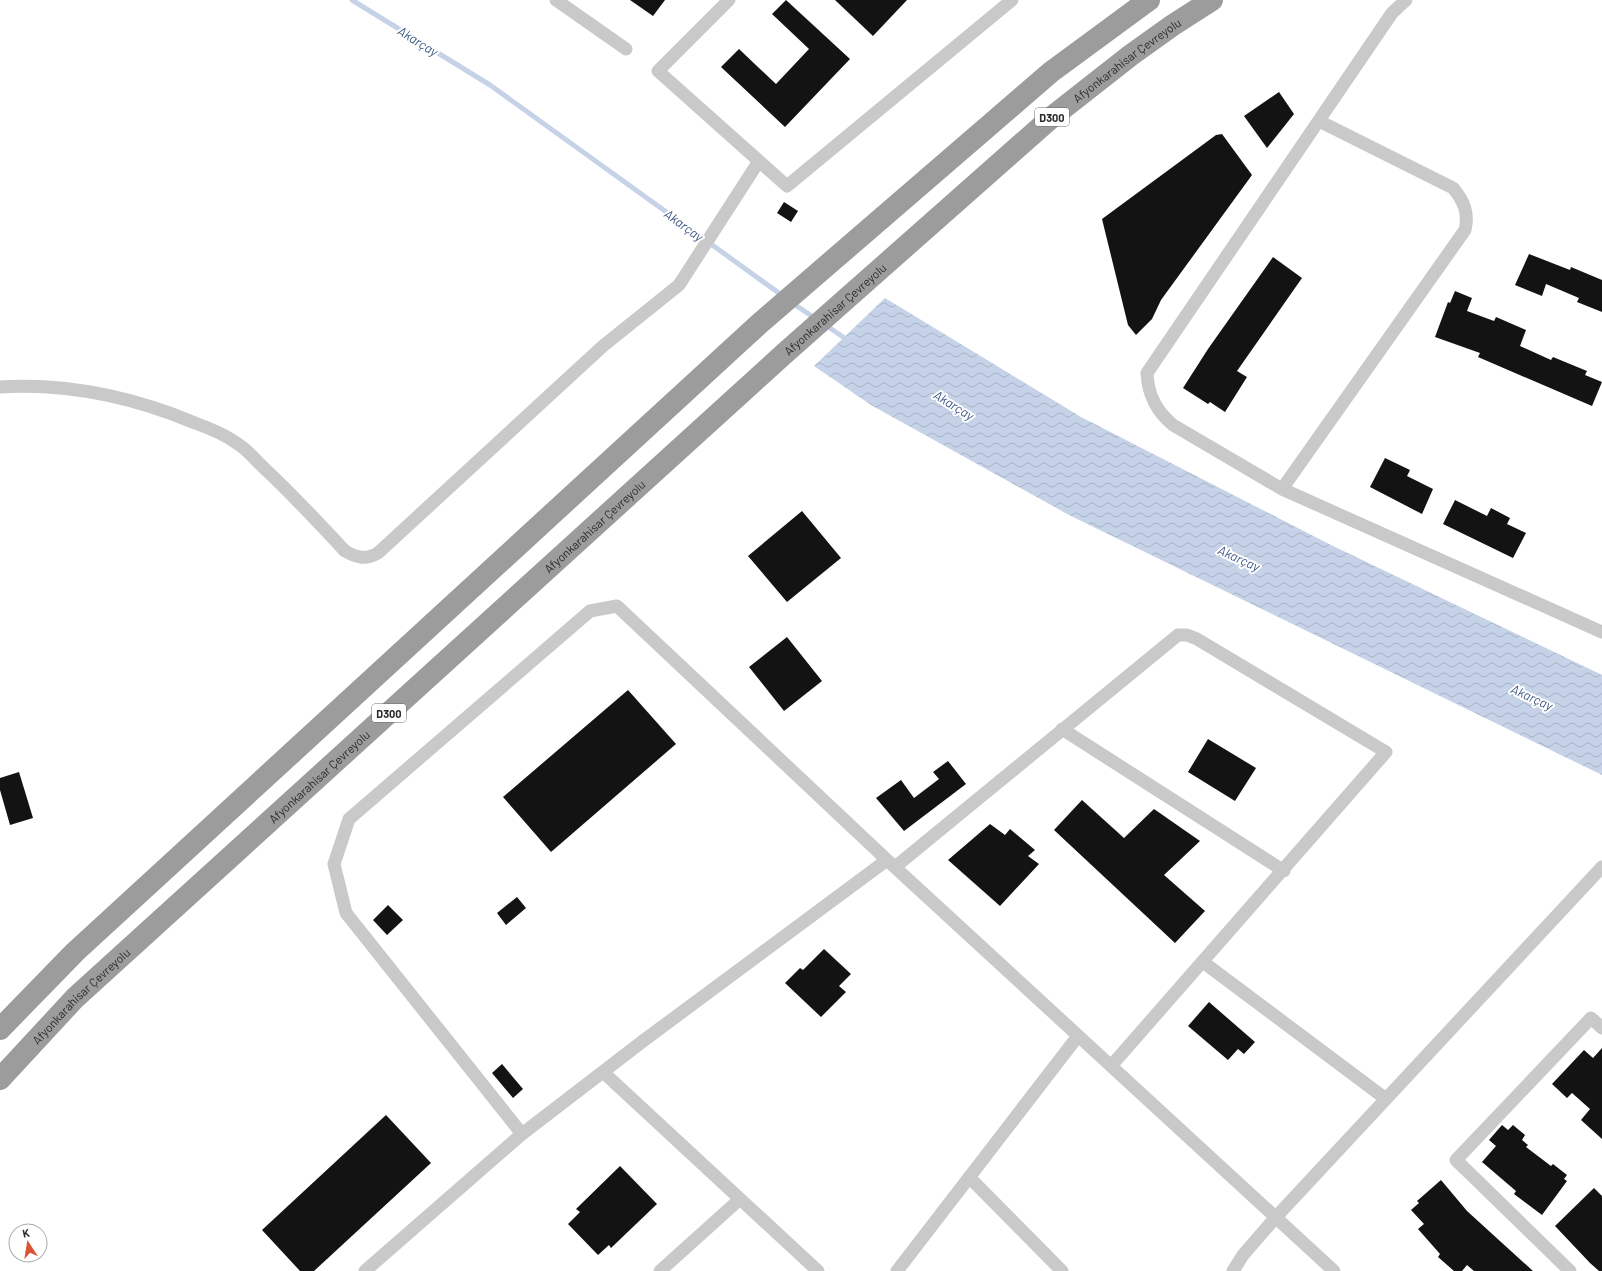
<svg xmlns="http://www.w3.org/2000/svg" width="1602" height="1271" font-family="Barlow,sans-serif">
	<defs>
		<pattern id="water-waves" width="16" height="10" patternUnits="userSpaceOnUse"><rect width="16" height="10" fill="#c6d2e8"/><path d="M0 5q4-4 8 0t8 0" fill="none" stroke="#aab4c7"/></pattern>
	</defs>
	<rect width="100%" height="100%" fill="#fff"/>
	<path fill="url(#water-waves)" d="M885,298L1081,417L1331,545L1602,675V775L1069,515L871,405L814,366Z"/>
	<g fill="none" stroke-linecap="round" stroke-linejoin="round">
		<path stroke="#c6d2e8" stroke-width="5" d="M352,0L490,85L783,296
			M791,302L816,319
			M824,324L849,341"/>
	</g>
	<path fill="#131313" d="M630,0H665L653,16Z
		M786,0L850,59L785,127L721,67L739,49L776,84L809,49L772,14Z
		M835,0H907L873,36Z
		M1279,92L1294,114L1267,148L1244,116Z
		M1222,134L1252,175L1161,300L1152,319L1136,335L1128,325L1102,219L1216,135Z
		M784,202L798,211L791,222L777,213Z
		M1529,254L1570,270L1571,267L1602,280V312L1577,302L1579,298L1546,284L1542,296L1515,285Z
		M1273,257L1302,278L1237,371L1247,377L1225,412L1210,402L1208,404L1183,388L1208,349Z
		M1455,291L1472,298L1467,311L1494,321L1496,317L1526,330L1520,346L1551,360L1553,357L1587,371L1585,375L1602,382L1592,406L1478,357L1480,353L1435,337L1448,302L1450,303Z
		M1385,458L1410,470L1407,476L1433,489L1422,514L1370,487Z
		M1455,500L1487,516L1491,508L1510,518L1507,524L1526,533L1513,558L1443,524Z
		M802,511L841,558L787,602L748,556Z
		M787,637L822,681L784,711L749,667Z
		M628,690L676,744L551,852L503,797Z
		M1208,739L1256,768L1235,801L1188,772Z
		M948,761L966,784L904,831L876,798L901,780L914,798L939,779L933,772Z
		M19,772L33,818L10,825L0,790V778Z
		M1082,800L1124,838L1154,809L1200,841L1164,875L1205,911L1175,943L1054,830Z
		M990,824L1005,835L1010,829L1035,850L1028,856L1039,864L1000,906L948,860Z
		M517,897L526,908L506,925L497,913Z
		M388,905L403,920L387,935L373,920Z
		M824,949L851,974L839,986L846,992L821,1017L785,983L800,968L803,970Z
		M1209,1002L1255,1042L1244,1054L1238,1049L1228,1060L1188,1026Z
		M1602,1048V1139L1581,1120L1590,1109L1572,1093L1567,1098L1552,1084L1584,1050L1593,1058Z
		M502,1064L523,1089L513,1098L492,1073Z
		M386,1115L431,1163L314,1271H300L262,1230Z
		M1502,1125L1508,1130L1513,1125L1525,1135L1522,1140L1528,1145L1526,1147L1551,1166L1553,1164L1567,1175L1564,1179L1567,1181L1542,1215L1514,1194L1516,1191L1482,1162L1496,1146L1489,1140Z
		M620,1166L657,1204L611,1248L609,1245L598,1255L568,1224L580,1212L576,1209Z
		M1441,1180L1467,1211L1533,1271H1474L1467,1265L1462,1271H1454L1438,1257L1440,1254L1418,1229L1424,1224L1411,1210L1419,1203L1417,1201Z
		M1594,1188L1602,1196V1271H1599L1590,1263L1555,1226Z"/>
	<g fill="none" stroke-linecap="round" stroke-linejoin="round">
		<path stroke="#c9c9c9" stroke-width="13" d="M556,0L626,49
			M729,0L658,71L787,186L1012,0
			M1406,0L1392,13L1147,373C1148,395 1156,411 1173,425L1282,489L1602,632
			M0,387C67,383 133,397 195,423C209,428 226,435 238,444C248,450 256,461 265,469C293,495 319,523 345,551C357,558 366,560 378,553L603,346L679,285L759,161
			M1282,489L1465,230C1469,213 1464,201 1453,188L1319,121
			M1062,729L1284,871
			M895,867L1178,635H1187L1197,639L1386,752L1111,1066
			M1203,962L1386,1099
			M603,1072L818,1271
			M522,1134L346,913L334,864L349,819L590,611L617,606L887,860L1334,1271
			M969,1177L1062,1271
			M365,1271L522,1134L643,1041L887,860
			M660,1271L740,1199
			M897,1271L1078,1036
			M1233,1271L1243,1255L1276,1217L1602,867
			M1570,1271L1456,1160L1591,1018L1602,1028"/>
		<g stroke="#9c9c9c" stroke-width="22">
			<path d="M0,1029L75,952L759,324L1051,72L1149,0"/>
			<path id="s1" d="M0,1079L75,998L785,353L1052,117L1131,55L1173,25L1212,0"/>
		</g>
	</g>
	<g text-anchor="middle" dominant-baseline="central" stroke-width="4" stroke-linejoin="round" paint-order="stroke">
		<g fill="#fff" stroke="#6b6b6b" stroke-width="1">
			<rect x="1035" y="108" width="34" height="18" rx="3"/>
			<rect x="372" y="704" width="34" height="18" rx="3"/>
		</g>
		<g font-size="11" font-weight="bold" fill="#2c2c2c">
			<text x="1052" y="117">D300</text>
			<text x="389" y="713">D300</text>
		</g>
		<g font-size="12" fill="#2c2c2c" stroke="#fff">
			<text stroke="none"><textPath href="#s1" startOffset="1520">Afyonkarahisar Çevreyolu</textPath></text>
			<text stroke="none"><textPath href="#s1" startOffset="1136">Afyonkarahisar Çevreyolu</textPath></text>
			<text stroke="none"><textPath href="#s1" startOffset="812">Afyonkarahisar Çevreyolu</textPath></text>
			<text stroke="none"><textPath href="#s1" startOffset="440">Afyonkarahisar Çevreyolu</textPath></text>
			<text stroke="none"><textPath href="#s1" startOffset="116">Afyonkarahisar Çevreyolu</textPath></text>
		</g>
		<g font-size="13" font-style="italic" fill="#405988" stroke="#fff">
			<text transform="translate(418 41) rotate(32)">Akarçay</text>
			<text transform="translate(684 225) rotate(36)">Akarçay</text>
			<text transform="translate(954 405) rotate(32)">Akarçay</text>
			<text transform="translate(1239 558) rotate(25)">Akarçay</text>
			<text transform="translate(1532 697) rotate(25)">Akarçay</text>
		</g>
	</g>
	<g transform="translate(28 1243) rotate(348)"><circle r="19" fill="#ffffff" stroke="#ababab"/>
	<path d="M0-3L7 15L0 10L-7 15Z" fill="#d95537"/>
	<text y="-6" font-size="11" font-weight="bold" text-anchor="middle" fill="#2c2c2c">K</text>
	</g>
</svg>
